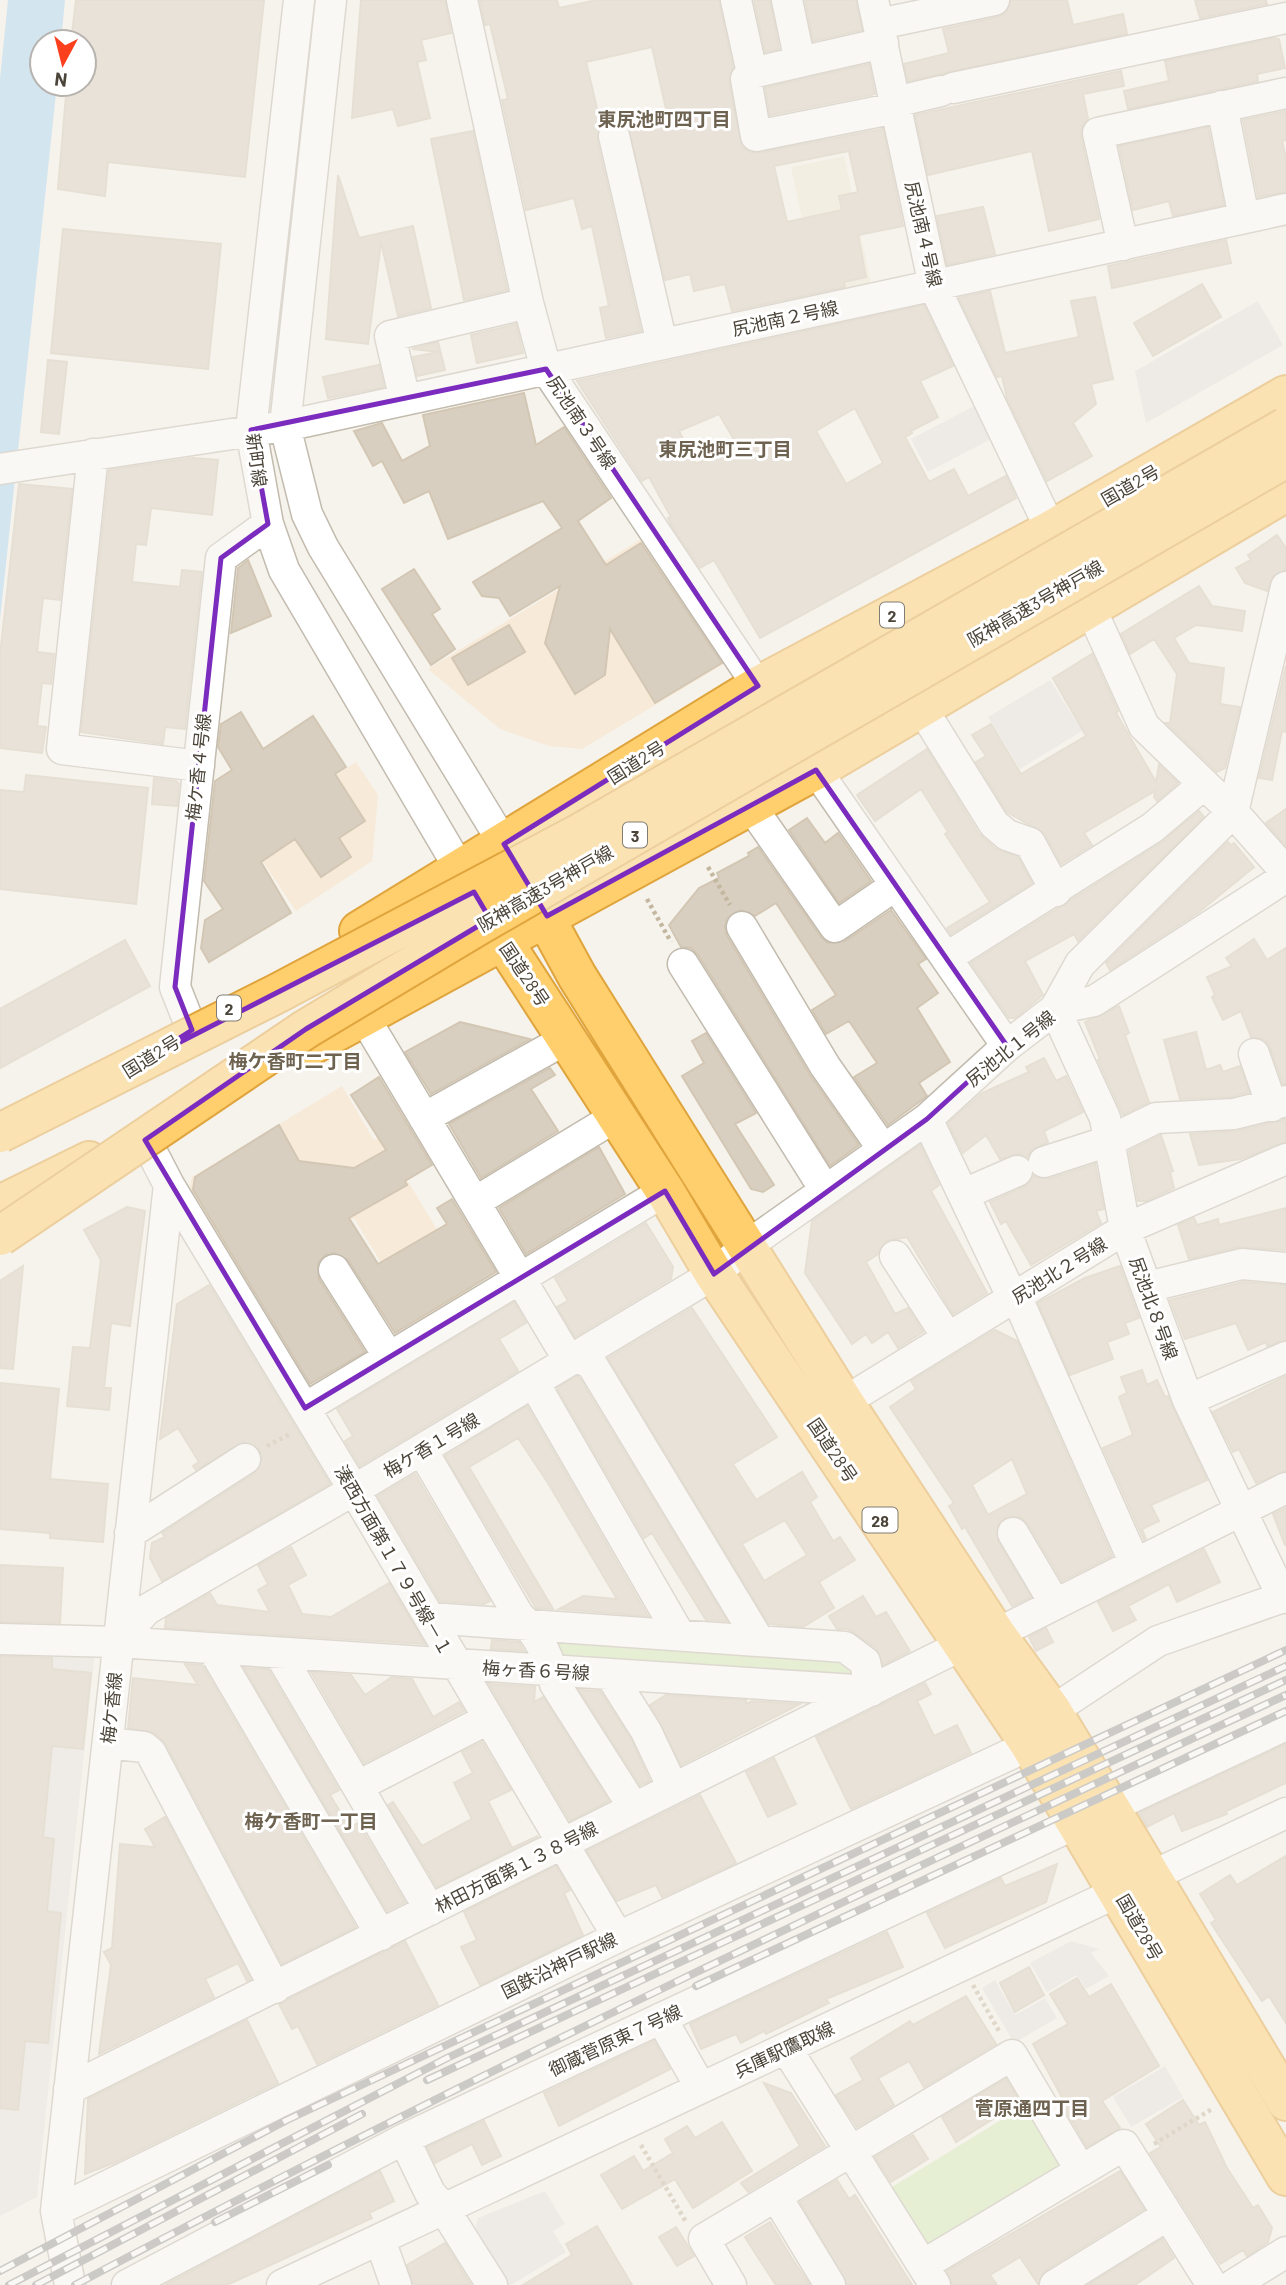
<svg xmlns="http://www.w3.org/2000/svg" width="1286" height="2285" font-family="Barlow,'Noto Sans JP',sans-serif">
	<rect width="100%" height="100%" fill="#f6f3ec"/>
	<path fill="#f7ead8" d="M648,535L732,659L582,749L549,746L500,729L428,669Z
		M356,762L378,795L372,861L296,911L245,835Z
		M342,1086L374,1140L381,1137L476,1294L420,1327L354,1218L269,1269L258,1251L230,1268L187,1199L192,1177Z"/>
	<path fill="#e6e2dd" d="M0,1650H95L37,2197L0,2216Z"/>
	<path fill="#efe8d6" d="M844,156L872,288L819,299L791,167Z"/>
	<path fill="#d2eab5" d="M548,1632L837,1654L853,1668L851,1687L555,1667Z
		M1027,2104L1060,2157L1059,2171L932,2248L921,2245L887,2190Z"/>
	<path fill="#e5e3e0" d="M1258,301L1283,345L1146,423L1135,371Z
		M978,404L995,437L928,472L911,439Z
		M1050,680L1082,731L1020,769L988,717Z
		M1071,1941L1099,1949L1091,1953L1109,1976L1086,1989L1077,1975L1047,1992L1030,1963Z
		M995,1980L1015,2015L1045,1998L1057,2018L1014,2043L982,1988Z
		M1165,2066L1183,2097L1131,2127L1113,2097Z
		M545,2191L565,2224L553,2231L566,2252L511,2285H505L474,2233L478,2218Z"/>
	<path fill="#a9d4f2" d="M8,0H65L61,42H42V84H57L0,620V79Z"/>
	<path fill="#d8cfc1" stroke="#d3c7b4" stroke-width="2" fill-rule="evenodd" d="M76,0H264L245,177L108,162L105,196L58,189L67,84H84V42H71Z
		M361,0H445L451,33L421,40L426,60L417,62L430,118L398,126L393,109L352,118Z
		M480,0H557L559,8L597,0H719L733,68L729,82L742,147L750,152L759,153L883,129L903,226L858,235L866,277L844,282L845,287L732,311L725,284L694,291L690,274L665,280L628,126L668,118L652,47L586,62L601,125L597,140L641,331L606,338L600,308L609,306L592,226L582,229L574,198L526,210L502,100L508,99L490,24L485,25ZM849,151L858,192L839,196L842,210L787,222L774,166Z
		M754,0H770L779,49L765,52Z
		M805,0H856L862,30L813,41Z
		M1011,0H1067L1073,25L1123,14L1127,34L908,81L904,64L949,53L943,29L998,17L1006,13Z
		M1195,0H1266L1267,4L1200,18Z
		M1274,38L1279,39L1285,68L1257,74L1258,81L1128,109L1124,91L1169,81L1165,61Z
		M869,64L875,94L770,115L765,88Z
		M1121,71L1124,86L1083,94L1088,119L1082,127L1081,137L1099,219L1049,231L1032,151L928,175L915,115Z
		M1286,111V140L1282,141L1286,158V192L1258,197L1243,120Z
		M1208,127L1224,205L1173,216L1169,201L1133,210L1119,146Z
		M473,131L507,290L464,300L431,139Z
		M338,175L359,238L413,226L431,308L398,316L381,242L368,344L326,339Z
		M983,207L995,254L947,265L937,216Z
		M63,229L221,244L208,369L51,353Z
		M1226,240L1231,263L1112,288L1108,266Z
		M1202,284L1221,317L1153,356L1134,323Z
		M990,291L1005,353L1079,337L1071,301L1095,297L1113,379L1091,384L1096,404L1073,423L1092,456L1047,481L1007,398L1002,376L997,377L959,298Z
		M924,305L953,366L920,381L938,417L911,431L912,433L905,437L929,482L954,469L968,496L1006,476L1016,498L760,638L714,560L700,568L671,525L668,518L671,517L649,477L642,481L577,381ZM855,408L883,463L846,484L816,431ZM719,414L736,443L696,464L679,431Z
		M516,324L523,353L477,363L471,335Z
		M438,342L445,370L417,376L413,357L439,352L412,349Z
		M48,360L67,362L59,434L41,432Z
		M379,365L384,387L328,398L323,377Z
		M524,393L536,445L564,427L611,498L578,521L606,565L641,543L722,663L655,703L610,629L605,675L575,694L545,643L560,586L510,616L499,598L482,596L473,582L562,528L543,501L448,539L429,491L404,503L382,461L373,466L354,431L382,423L402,461L430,446L423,415Z
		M193,458L218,460L212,515L151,508L146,545L136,544L132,582L180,587L182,570L202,572L185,729L165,727L163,744L81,732L109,470Z
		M19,484L72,489L60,600L43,598L37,652L54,654L51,684L42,683L37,726L46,727L42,753L0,748V655Z
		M1277,535L1286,548V570L1273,576L1267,591L1245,583L1236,568L1251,560L1248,555Z
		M248,560L271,616L231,633L238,568Z
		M414,569L440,609L432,614L455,649L431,665L382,589Z
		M1199,586L1212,606L1245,611L1242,631L1196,625L1174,638L1189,663L1224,668L1220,704L1240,707L1225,768L1217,772L1166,723H1170L1177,674L1154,639L1130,654L1121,634Z
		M509,625L525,652L468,685L452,658Z
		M1092,654L1118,711L1116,713L1156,782L1159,765L1178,783L1157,801L1154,797L1155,791L1084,833L1092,845L1061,864L1045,834L1007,812L976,762L986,756L972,735L991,724L1021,774L1086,736L1053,678Z
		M1286,666V732L1282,731L1272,780L1259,778Z
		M241,712L263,749L313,716L346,767L335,774L365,821L339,838L351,857L321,877L295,839L261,862L291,913L209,962L201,948L205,920L223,909L204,881L215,781L232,770L218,747L221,724Z
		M927,749L979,834L996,849L1018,857L1032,883L951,934L947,928L990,902L945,834L948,832L921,789L875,821L857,795Z
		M26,775L148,788L136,904L0,889V790L24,792Z
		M154,778L176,781L179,784L177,806L152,804Z
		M1286,809V846L1266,823Z
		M1199,811L1204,817L1078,941L1074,934L1025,961L1043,995L1015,1018H1009L971,963L1161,843Z
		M807,818L825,843L838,833L871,881L839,903L789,830Z
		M1228,842L1231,845L1234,843L1254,867L1199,912L1110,970L1106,963Z
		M758,847L821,937L828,943L845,941L891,910L926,959L918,964L938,993L917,1008L950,1062L919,1083L927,1096L888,1125L854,1077L877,1063L849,1021L826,1034L812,1010L836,995L776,903L755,916L741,910L727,918L725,927L727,936L810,1075L859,1145L830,1166L698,955L691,948L681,947L669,925L699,888L719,878L717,873L749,856L748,853Z
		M1254,939L1267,960L1286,948V1084H1283L1270,1048L1265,1040L1251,1037L1241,1011L1223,1020L1212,997L1215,995L1207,977L1232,966L1226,958Z
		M125,940L150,986L0,1068V1009Z
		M1119,1006L1129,1033L1125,1035L1149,1102L1123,1115L1098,1060L1100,1059L1085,1022Z
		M460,1022L530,1039L431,1094L405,1052Z
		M1196,1032L1206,1070L1220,1065L1223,1072L1240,1066L1249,1092L1231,1097L1180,1099L1164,1040Z
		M706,1033L756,1113L735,1124L774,1185L763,1192L751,1189L682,1076L704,1063L692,1041Z
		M1044,1058L1056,1081L1066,1076L1083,1112L1044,1131L1048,1142L1032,1150L1027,1157L1018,1154L1000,1159L986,1135L963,1153L948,1123L982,1093L1029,1072L1026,1067Z
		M550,1068L555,1075L531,1089L558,1131L481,1178L449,1124Z
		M379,1077L432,1165L405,1181L407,1185L349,1218L378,1264L447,1224L437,1208L452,1199L496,1272L395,1333L348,1260L334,1253L325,1255L318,1263L319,1279L365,1352L310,1384L193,1190L195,1177L279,1125L299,1161L354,1168L386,1150L351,1095Z
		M1286,1119V1142L1241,1159L1199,1165L1190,1134L1238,1131Z
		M1161,1135L1173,1171L1170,1172L1174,1188L1146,1201H1138L1129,1151Z
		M920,1145L939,1185L931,1191L987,1293L953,1314L907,1237L886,1241L878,1254L866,1262L895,1314L908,1308L923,1332L898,1348L888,1332L872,1343L866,1334L852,1344L805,1273L812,1221Z
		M599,1147L625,1194L526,1254L499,1208Z
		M1095,1164L1104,1209L1096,1211L1101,1223L1031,1265L1006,1221L1001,1224L990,1202L1024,1187L1033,1176L1049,1179Z
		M127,1207L145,1211L130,1326L111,1323L104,1388H111L109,1410L67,1406L73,1347L90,1348L101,1260L84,1230Z
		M1286,1208V1250L1238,1247L1189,1259L1178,1225L1194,1218L1197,1225L1218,1219L1219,1225Z
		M646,1223L673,1267L671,1279L575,1337L557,1307L568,1301L555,1278Z
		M23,1266L13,1369L0,1368V1281Z
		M1120,1266L1139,1318L1125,1323L1129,1334L1107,1342L1113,1359L1070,1375L1038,1303L1085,1278Z
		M1243,1282L1286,1285V1340L1267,1346L1266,1342L1248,1350L1236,1323L1185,1339L1170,1300Z
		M209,1285L330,1484L162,1581L150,1558L152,1543L165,1537L162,1533L254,1474L262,1459L259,1449L243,1442L196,1470L193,1466L199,1462L178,1428L160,1439L177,1304Z
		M514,1302L526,1323L499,1339L518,1371L360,1466L345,1441L353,1436L337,1409Z
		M692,1308L777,1437L733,1464L756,1500L802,1472L817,1497L810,1502L833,1541L840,1537L855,1560L819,1582L834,1608L803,1627L769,1624L608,1358ZM785,1520L807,1555L764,1581L742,1544Z
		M995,1330L1017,1341L1112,1556L1062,1581L1028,1524L1021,1517L1005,1518L998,1525V1541L1031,1597L1012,1606L965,1527L962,1529L949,1506L954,1503L890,1407L916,1389L911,1381ZM1012,1459L1027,1494L988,1515L972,1485Z
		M1142,1370L1147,1385L1157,1380L1165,1397L1168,1396L1207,1480L1151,1505L1159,1521L1142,1529L1146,1539L1144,1540L1103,1448L1133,1435L1119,1397L1127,1393L1121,1377Z
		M577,1376L579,1377L727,1621L706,1620L652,1533L644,1538L557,1388Z
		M1286,1376V1471L1256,1483L1239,1449L1233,1452L1213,1412Z
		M0,1383L59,1389L50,1479L108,1484L103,1542L50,1538V1533L0,1529Z
		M527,1406L648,1616L559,1609L583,1596L617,1599L548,1483L518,1438L469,1467L553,1609L536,1608L445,1456Z
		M415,1474L490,1601L484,1604L440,1601L378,1496Z
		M1286,1508V1545H1285L1273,1514Z
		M291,1547L306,1575L288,1585L302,1614L331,1617L389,1583L425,1644L165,1628L166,1618L210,1593L217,1605L270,1612L258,1590L268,1584L258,1565Z
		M1204,1549L1220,1582L1177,1602L1169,1584L1128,1606L1136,1620L1113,1631L1098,1602Z
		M0,1565L63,1568L60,1623L0,1622Z
		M863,1596L876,1617L886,1612L910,1651L883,1665L876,1648L848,1629H837L829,1616Z
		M1046,1628L1053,1642L1036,1651L1029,1637Z
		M492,1640L519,1642L524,1651L491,1649Z
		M0,1656L52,1658V1669L91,1673L83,1749L52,1746L43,1837L54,1839L47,1911L61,1913L48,2043L25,2041L18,2110L0,2108Z
		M185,1664L202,1665L356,1927L282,1964L166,1744L155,1733L128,1728L133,1678L198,1685Z
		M244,1668L268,1669L339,1790L330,1795L350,1828L358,1823L405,1902L387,1911Z
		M311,1672L351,1675L365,1695L392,1677L412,1679L433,1717L459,1702L464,1711L364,1763Z
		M925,1683L931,1694L917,1701L934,1736L957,1725L971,1753L851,1809L816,1737Z
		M489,1684L535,1687L534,1702L543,1697L609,1801L570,1821Z
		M579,1690L600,1691L631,1739L650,1781L640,1785Z
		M666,1695L746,1700V1704L752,1701L800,1704L681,1765L650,1705Z
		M482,1742L511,1790L488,1801L512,1848L538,1836L437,1887L388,1805L393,1802L422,1846L472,1819L454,1783L473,1773L462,1752Z
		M1286,1744V1783L1226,1811L1227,1814L1182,1831L1174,1813L1147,1827L1139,1813Z
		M774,1758L796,1804L768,1817L746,1772Z
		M700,1795L736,1863L662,1897L656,1885L617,1901L587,1851Z
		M165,1817L251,1979L247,1981L238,1963L205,1979L214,1997L99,2054L111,1965L104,1952L112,1948L120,1844L155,1847L145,1829Z
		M1286,1856V2023L1269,1996L1262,2001L1211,1923L1216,1920L1200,1894L1230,1875L1237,1885Z
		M1057,1864L1046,1902L945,1948L927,1913L1001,1878L1005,1886Z
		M556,1866L570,1890L564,1893L583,1935L480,1985L461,1947L477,1940L464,1912Z
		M887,1932L903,1967L826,1999L829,2003L766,2034L764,2031L741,2043L736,2034L701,2049L690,2024Z
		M405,1941L438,2005L317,2064L298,2026L292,2029L279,2004Z
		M1029,1967L1044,1995L1015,2012L1000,1983Z
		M1077,1978L1089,1997L1111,1984L1159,2066L1102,2101L1120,2128L1087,2147L1061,2102L1064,2101L1033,2044L1068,2024L1050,1994Z
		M966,1996L996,2044L924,2087L909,2061L878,2078L894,2105L857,2127L836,2095L863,2080L851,2058L910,2021L913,2025Z
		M247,2020L278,2083L116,2162L85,2174L88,2099Z
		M654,2041L670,2069L559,2126L544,2093Z
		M1006,2079L1020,2102L956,2142L942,2117Z
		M764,2083L791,2093L825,2146L748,2192L741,2183L800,2146Z
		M1183,2100L1199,2125L1205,2122L1227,2168L1253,2208L1258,2205L1272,2228L1268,2242L1247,2256L1243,2250L1220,2264L1150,2153L1161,2147L1146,2124Z
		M484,2121L501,2156L482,2165L472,2144L435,2163L427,2147Z
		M722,2122L752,2171L693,2208L675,2179L622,2209L601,2175L634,2156L643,2171L673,2153L665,2139L687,2126L695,2138Z
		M913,2135L928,2159L891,2182L875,2157Z
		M380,2171L394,2201L369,2213L372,2218L227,2285H165Z
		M1120,2171L1144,2209L1046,2270L1038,2284L1020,2257L990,2275L997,2285H952L947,2271Z
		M837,2180L849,2199L855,2195L912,2285H847L800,2202Z
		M770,2222L791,2257L810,2285H776L757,2256L745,2237Z
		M597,2226L632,2285H523L572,2255L566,2244Z
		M676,2227L694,2256L677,2266L659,2237Z
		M1162,2239L1174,2258L1135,2285H1088Z
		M445,2243L471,2285H413L407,2265Z"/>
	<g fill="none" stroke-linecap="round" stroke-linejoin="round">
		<defs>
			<path id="minor" d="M299,0L251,430L268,524L284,570L461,871
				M331,0L285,426L307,514L323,547L504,844
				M462,0L528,303L546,369L758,686
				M736,0L752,73L883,43
				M787,0L800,62
				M873,0L934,286L1051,530
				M879,24L994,0
				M752,73L746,79L756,136L896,108
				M953,88L1286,18
				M895,102L941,91
				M1222,106L1244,218
				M614,136L662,344
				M1123,245L1098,133L1286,93
				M405,400L390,336L528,303
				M93,454L62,749L199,766
				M0,469L285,426L1286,209
				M1090,607L1144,726L1233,812L1286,872
				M921,707L994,824L1007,835L1030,843L1056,891
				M816,770L1007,1046
				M750,805L835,927L896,885
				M742,927L825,1066L883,1149
				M946,958L1152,828L1204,784
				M683,964L825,1190
				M1055,1009L1105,1118L1125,1229L1188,1400L1283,1598
				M1055,1009L1080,964L1233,812L1286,587
				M364,1017L564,1352L591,1363L758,1639
				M192,1030L175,987L221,558L268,524
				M1254,1054L1272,1106
				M424,1118L568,1038
				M927,1119L1006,1284L1021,1307L1135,1564
				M1044,1162L1109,1141L1156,1118L1234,1114L1286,1101
				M169,1185L354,1490L618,1937
				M964,1194L1017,1171
				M475,1202L617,1116
				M895,1256L948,1338
				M334,1270L389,1357
				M1147,1287L1242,1264L1286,1268
				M534,1383L679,1634
				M1188,1400L1286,1357
				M844,1402L1125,1229L1286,1159
				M305,1408L665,1191
				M422,1450L519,1616C537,1631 551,1661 555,1684L634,1808
				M130,1533L245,1459
				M1013,1533L1055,1604
				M996,1634L1286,1488
				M0,1639L118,1642L871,1691L865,1662L845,1647L430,1618
				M118,1642L146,1610L354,1490L714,1274L748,1245L927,1119L1007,1046L1055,1009L1094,1001L1286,877
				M213,1649L381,1935
				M279,1653L430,1910
				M610,1674L646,1731L673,1788
				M108,1743L144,1747L151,1753L275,1988
				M358,1786L488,1719
				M661,2018L701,2088
				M786,2048L935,2285
				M69,2089L964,1644
				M404,2139L430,2193L444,2209L492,2285
				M776,2196L830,2285
				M56,2211L618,1937L1030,1745L1052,1711L1158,1641L1286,1596
				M380,2240L396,2285
				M923,2265L1124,2145L1212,2285
				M70,2285L56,2211L169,1185L143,1135
				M127,2285L404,2139L1286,1725
				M282,2285L1286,1813
				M731,2285L704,2239L1012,2055L1081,2171
				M1055,2285L1168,2215
				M1233,2285L1286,2252"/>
			<path id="highway" d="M516,864L577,976L844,1402L996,1634L1052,1711L1286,2101
				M461,871L503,941L665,1191L714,1274L1030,1745L1286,2176
				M359,931L758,686L1051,530L1286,395
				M310,1046L816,770L1286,492
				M0,1205L89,1161"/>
		</defs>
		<use href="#minor" stroke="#c2bbae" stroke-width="33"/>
		<use href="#highway" stroke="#e0a43c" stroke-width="42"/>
		<path stroke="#c4b79f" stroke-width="4.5" stroke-dasharray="3.5 3.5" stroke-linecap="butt" d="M708,867L730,905
			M647,899L671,942
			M267,1446L290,1434
			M973,1985L1000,2033
			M1154,2144L1212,2109
			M641,2145L686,2222"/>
		<use href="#minor" stroke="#fff" stroke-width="30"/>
		<use href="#highway" stroke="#ffcf6e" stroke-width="38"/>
		<defs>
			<path id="rail" d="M696,1986L1286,1711
				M427,2080L1286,1680
				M215,2222L328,2165
				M0,2271L287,2120L1286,1650
				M9,2285L447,2058L1286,1666
				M36,2285L362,2114
				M75,2285C471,2074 879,1884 1286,1695"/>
		</defs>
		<use href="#rail" stroke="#9a9a9a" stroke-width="8"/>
		<use href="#rail" stroke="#fff" stroke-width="5" stroke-dasharray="16" stroke-linecap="butt"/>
		<defs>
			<path id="highway-bridge" d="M0,1133L278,993L580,833L1286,427
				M0,1236L306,1029L476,927L1286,458"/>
		</defs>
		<use href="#highway-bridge" stroke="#e0a43c" stroke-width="42" stroke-linecap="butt"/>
		<use href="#highway-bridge" stroke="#ffcf6e" stroke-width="38"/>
	</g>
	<path d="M0 0H1286V2285H0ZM546,369L758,686L504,844L547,916L816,770L1007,1046L927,1119L714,1274L665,1191L305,1408L145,1140L306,1029L490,919L474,892L145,1060L192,1030L175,987L221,558L268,524L251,430Z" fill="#f6f3ec" fill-opacity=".55" fill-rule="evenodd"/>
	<path fill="none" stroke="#7b2cbf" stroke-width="5" stroke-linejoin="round" d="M546,369L758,686L504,844L547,916L816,770L1007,1046L927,1119L714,1274L665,1191L305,1408L145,1140L306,1029L490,919L474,892L145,1060L192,1030L175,987L221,558L268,524L251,430Z"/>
	<g text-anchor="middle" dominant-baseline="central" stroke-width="6" stroke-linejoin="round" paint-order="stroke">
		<g fill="#fff" stroke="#817c74" stroke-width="2">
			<rect x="880" y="602.5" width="24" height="25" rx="5"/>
			<rect x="623" y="822.5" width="24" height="25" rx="5"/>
			<rect x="217" y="995.5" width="24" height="25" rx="5"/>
			<rect x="862.5" y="1507.5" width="35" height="25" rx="5"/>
		</g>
		<g font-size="16" font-weight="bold" fill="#4b4439">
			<text x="892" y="615">2</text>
			<text x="635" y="835">3</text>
			<text x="229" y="1008">2</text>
			<text x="880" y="1520">28</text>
		</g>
		<g font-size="18" fill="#4b4439" stroke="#fff">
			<text transform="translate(924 234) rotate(77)">尻池南４号線</text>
			<text transform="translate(785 318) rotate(-12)">尻池南２号線</text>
			<text transform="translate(582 422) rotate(56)">尻池南３号線</text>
			<text transform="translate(257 460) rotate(82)">新町線</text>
			<text transform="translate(1130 485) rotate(-30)">国道2号</text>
			<text transform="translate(1035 603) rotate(-30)">阪神高速3号神戸線</text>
			<text transform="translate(636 762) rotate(-32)">国道2号</text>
			<text transform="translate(198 767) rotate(-84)">梅ケ香４号線</text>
			<text transform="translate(545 888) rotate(-30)">阪神高速3号神戸線</text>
			<text transform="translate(525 974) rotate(56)">国道28号</text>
			<text transform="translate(1010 1048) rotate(-39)">尻池北１号線</text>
			<text transform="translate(151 1056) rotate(-32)">国道2号</text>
			<text transform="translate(1059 1270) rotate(-32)">尻池北２号線</text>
			<text transform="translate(1154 1308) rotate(70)">尻池北８号線</text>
			<text transform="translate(431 1445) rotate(-31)">梅ケ香１号線</text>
			<text transform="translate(833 1450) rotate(56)">国道28号</text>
			<text transform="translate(394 1560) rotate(60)">湊西方面第１７９号線－１</text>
			<text transform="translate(536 1670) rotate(3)">梅ヶ香６号線</text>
			<text transform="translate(111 1708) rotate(-84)">梅ケ香線</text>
			<text transform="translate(516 1867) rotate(-27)">林田方面第１３８号線</text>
			<text transform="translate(1140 1927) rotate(60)">国道28号</text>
			<text transform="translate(559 1965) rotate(-26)">国鉄沿神戸駅線</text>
			<text transform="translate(615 2040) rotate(-25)">御蔵菅原東７号線</text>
			<text transform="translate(784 2049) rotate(-25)">兵庫駅鷹取線</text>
		</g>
		<g font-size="19" font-weight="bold" fill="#6e6250" stroke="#fff">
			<text x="664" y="118">東尻池町四丁目</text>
			<text x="725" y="448">東尻池町三丁目</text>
			<text x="295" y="1060">梅ケ香町二丁目</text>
			<text x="311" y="1820">梅ケ香町一丁目</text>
			<text x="1032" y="2107">菅原通四丁目</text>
		</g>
	</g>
	<g transform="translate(63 63) rotate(187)"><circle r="33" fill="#ffffff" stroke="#b7b4b0" stroke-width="2"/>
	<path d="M0-5L12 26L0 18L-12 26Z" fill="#fc3f1d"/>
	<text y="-10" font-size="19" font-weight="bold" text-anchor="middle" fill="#4b4439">N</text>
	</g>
</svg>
